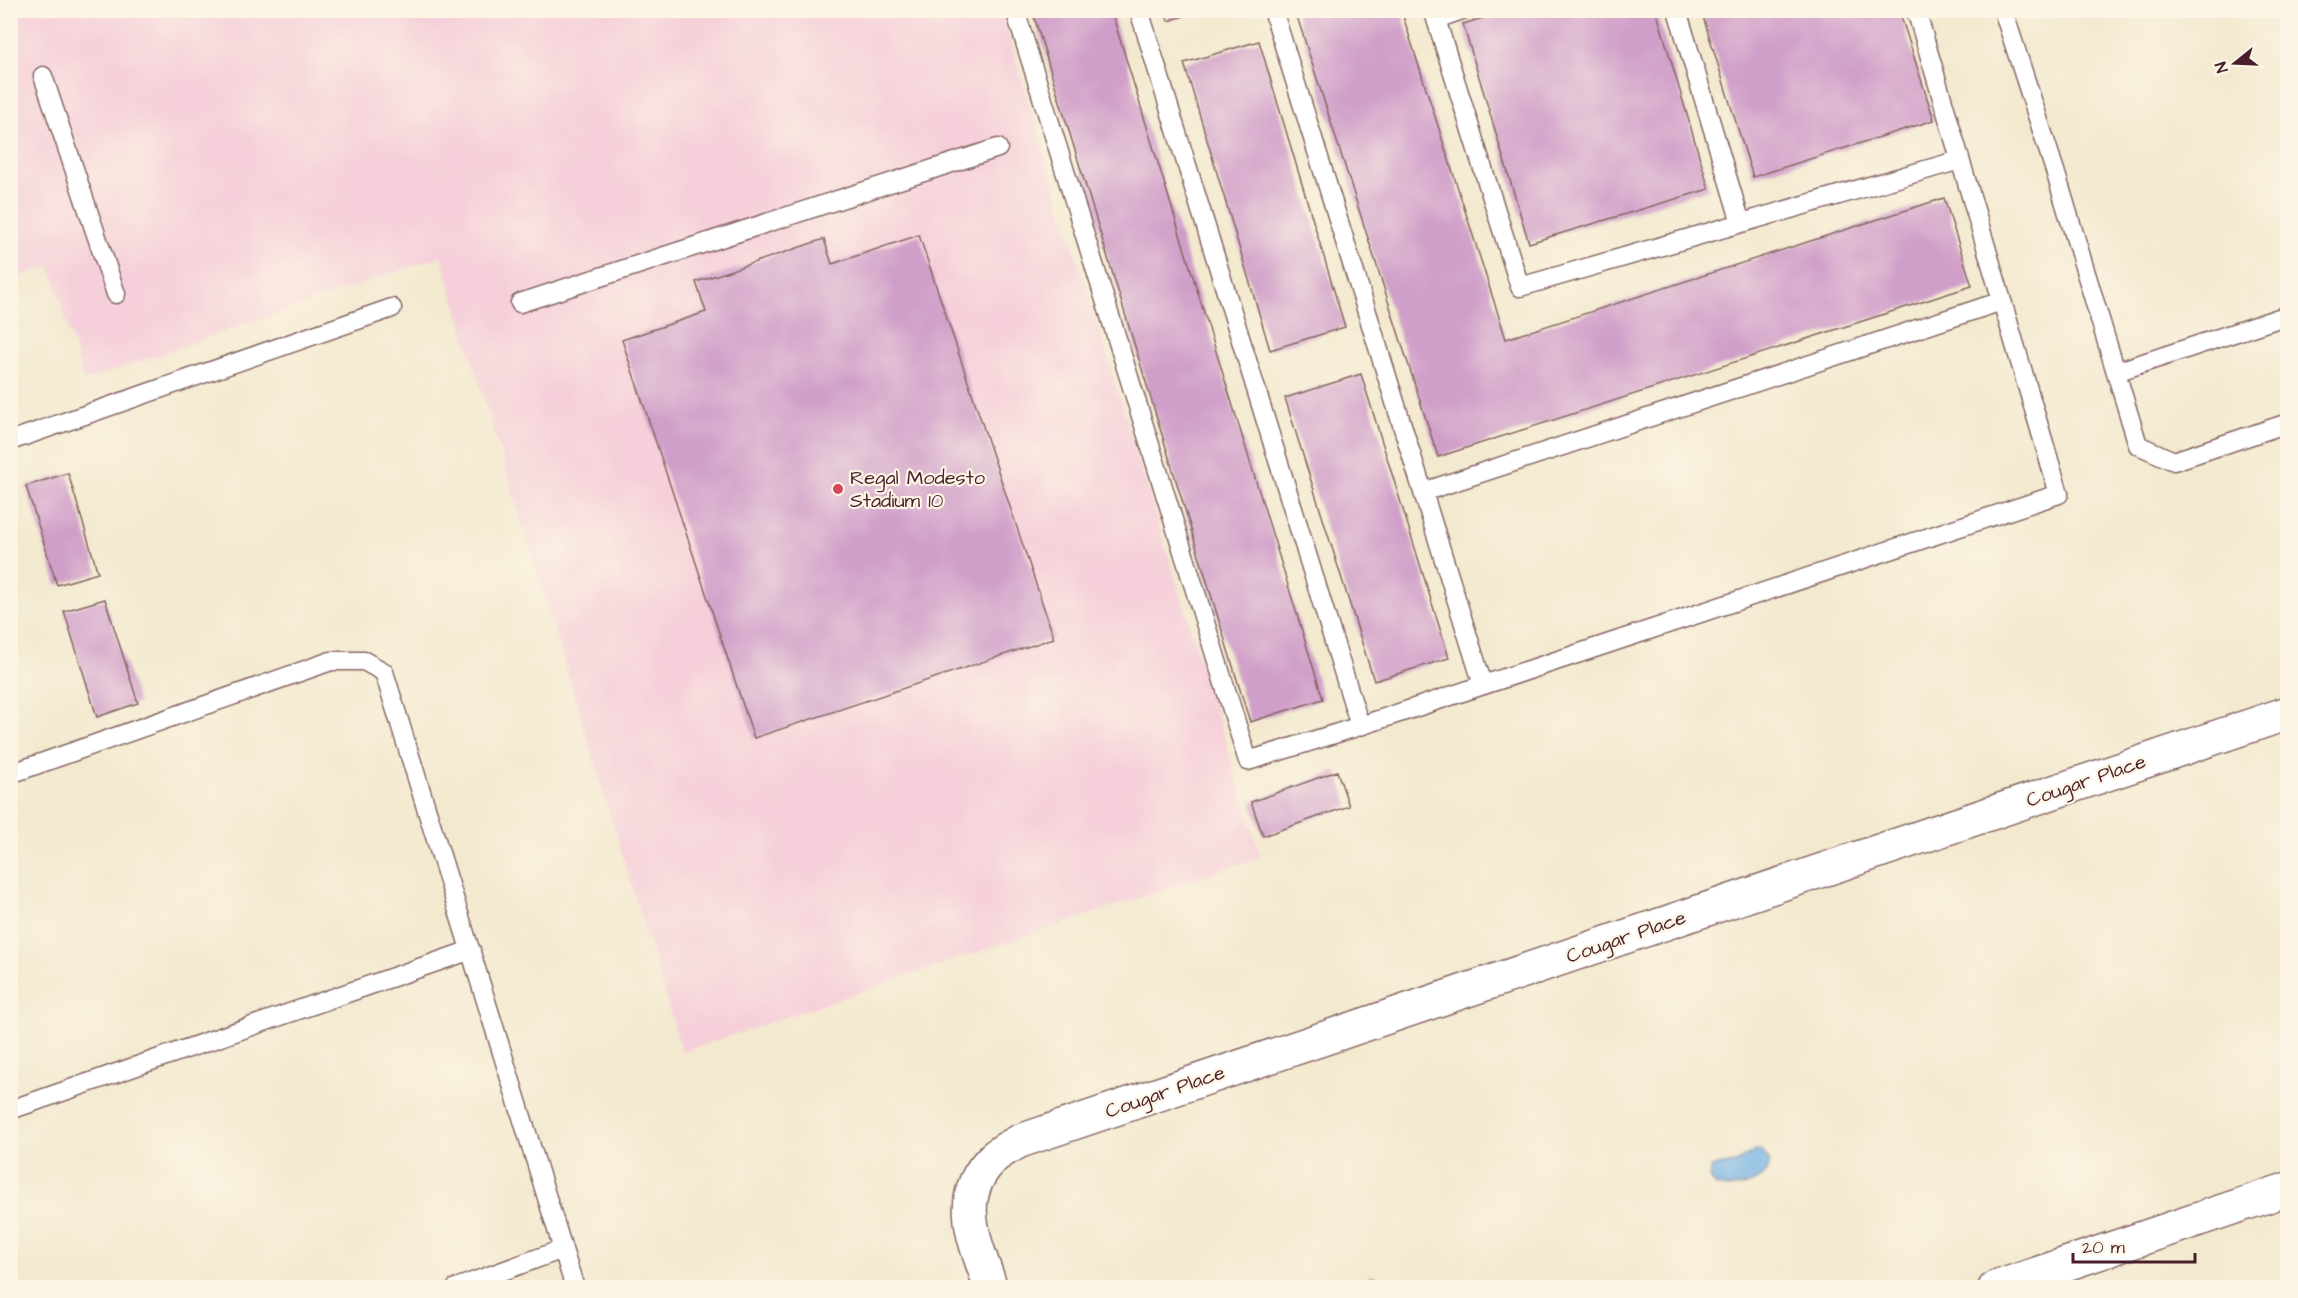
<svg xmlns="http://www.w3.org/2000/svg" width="2298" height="1298" font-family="'Architects Daughter',sans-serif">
	<rect width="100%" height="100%" fill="#fcf5e5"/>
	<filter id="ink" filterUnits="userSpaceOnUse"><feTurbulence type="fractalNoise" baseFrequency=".0167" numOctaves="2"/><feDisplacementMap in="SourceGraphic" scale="12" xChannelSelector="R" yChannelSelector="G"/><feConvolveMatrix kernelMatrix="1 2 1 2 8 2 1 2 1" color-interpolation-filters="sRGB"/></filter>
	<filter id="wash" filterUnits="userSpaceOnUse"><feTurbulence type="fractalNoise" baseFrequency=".008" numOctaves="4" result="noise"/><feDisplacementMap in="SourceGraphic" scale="24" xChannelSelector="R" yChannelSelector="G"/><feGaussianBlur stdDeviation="1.35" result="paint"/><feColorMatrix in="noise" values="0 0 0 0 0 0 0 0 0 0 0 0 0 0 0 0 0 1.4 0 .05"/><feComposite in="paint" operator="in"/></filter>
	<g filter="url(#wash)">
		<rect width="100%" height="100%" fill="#f3e9cf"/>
		<path fill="#f5cfd9" d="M10,11H1001L1261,857L682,1052L441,256L84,381L50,266L11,279Z"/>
		<path fill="#6fb1e4" stroke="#5c6888" stroke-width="1.5" d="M1757,1150L1762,1151L1770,1162C1768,1191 1695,1199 1712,1167L1736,1163Z
			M1372,1276L1376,1277L1380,1287H1351Z"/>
		<g id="blocks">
			<path fill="#d09fc9" d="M1032,10H1111L1323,699L1250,722Z
				M1165,10H1199V11L1168,21Z
				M1295,10H1401L1506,339L1944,198L1972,286L1438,457Z
				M1510,10H1656L1709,189L1529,243L1463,24Z
				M1701,10H1899L1934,120L1753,177Z
				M1259,41L1345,327L1270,350L1184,63Z
				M919,235L1054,638L754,738L622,340L706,312L696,282L824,239L832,264Z
				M1361,374L1449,658L1374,681L1285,398Z
				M68,473L98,573L57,585L26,486Z
				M105,599L138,703L97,717L64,611Z
				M1337,771L1349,806L1263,836L1251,802Z"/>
		</g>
	</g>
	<g filter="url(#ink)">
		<use href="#blocks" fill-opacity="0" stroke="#856664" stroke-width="1.5"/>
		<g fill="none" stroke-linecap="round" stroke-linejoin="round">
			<defs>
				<path id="lane" d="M1015,10L1248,761L1360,726L1139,10
					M1273,10L1483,685
					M1433,10L1436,19L1462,10
					M1677,10L1741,223
					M2003,10L2056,174L2138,445L2174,461L2288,423
					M1436,19L1520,287L1960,160
					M43,76L116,294
					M520,303L998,148
					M2116,372L2288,315
					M10,441L392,308
					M1423,492L2002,301
					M1360,726L2059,494L1916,10
					M10,774L331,661H364L384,672L575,1288
					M10,1110L471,950
					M456,1288L563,1249"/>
				<path id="street" d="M991,1288C976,1243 952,1198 993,1158C1000,1151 1011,1146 1020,1141L2288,713
					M1995,1288L2288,1189"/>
			</defs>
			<use href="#lane" stroke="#856664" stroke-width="21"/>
			<use href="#street" stroke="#856664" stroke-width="36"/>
			<use href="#lane" stroke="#fff" stroke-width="18"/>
			<use href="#street" stroke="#fff" stroke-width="33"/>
		</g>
	</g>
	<circle fill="#d1495b" stroke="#fcf5e5" stroke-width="2" cx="838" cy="489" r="6"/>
	<g text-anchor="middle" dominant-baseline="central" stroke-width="4.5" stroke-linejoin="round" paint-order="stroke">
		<g font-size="20" fill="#4a1f2b" stroke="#fcf5e5" text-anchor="start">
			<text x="850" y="478">Regal Modesto<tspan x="850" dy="23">Stadium 10</tspan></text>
		</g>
		<g font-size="20" fill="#4a1f2b" stroke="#fcf5e5">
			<text transform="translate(2086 781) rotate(-19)">Cougar Place</text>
			<text transform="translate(1626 937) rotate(-19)">Cougar Place</text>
			<text transform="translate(1165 1092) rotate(-19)">Cougar Place</text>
		</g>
	</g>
	<rect width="2298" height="1298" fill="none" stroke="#fcf5e5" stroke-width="36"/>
	<g transform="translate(2235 63) rotate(252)" stroke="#fcf5e5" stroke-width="4.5" paint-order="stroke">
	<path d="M0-4.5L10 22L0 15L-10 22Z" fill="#4a1f2b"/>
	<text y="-9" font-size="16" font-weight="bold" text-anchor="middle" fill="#4a1f2b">N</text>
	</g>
	<path d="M2073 1253v9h122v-9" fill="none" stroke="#4a1f2b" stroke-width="3"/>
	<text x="2082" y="1253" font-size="18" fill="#4a1f2b" stroke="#fcf5e5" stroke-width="4.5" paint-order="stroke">20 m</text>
</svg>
